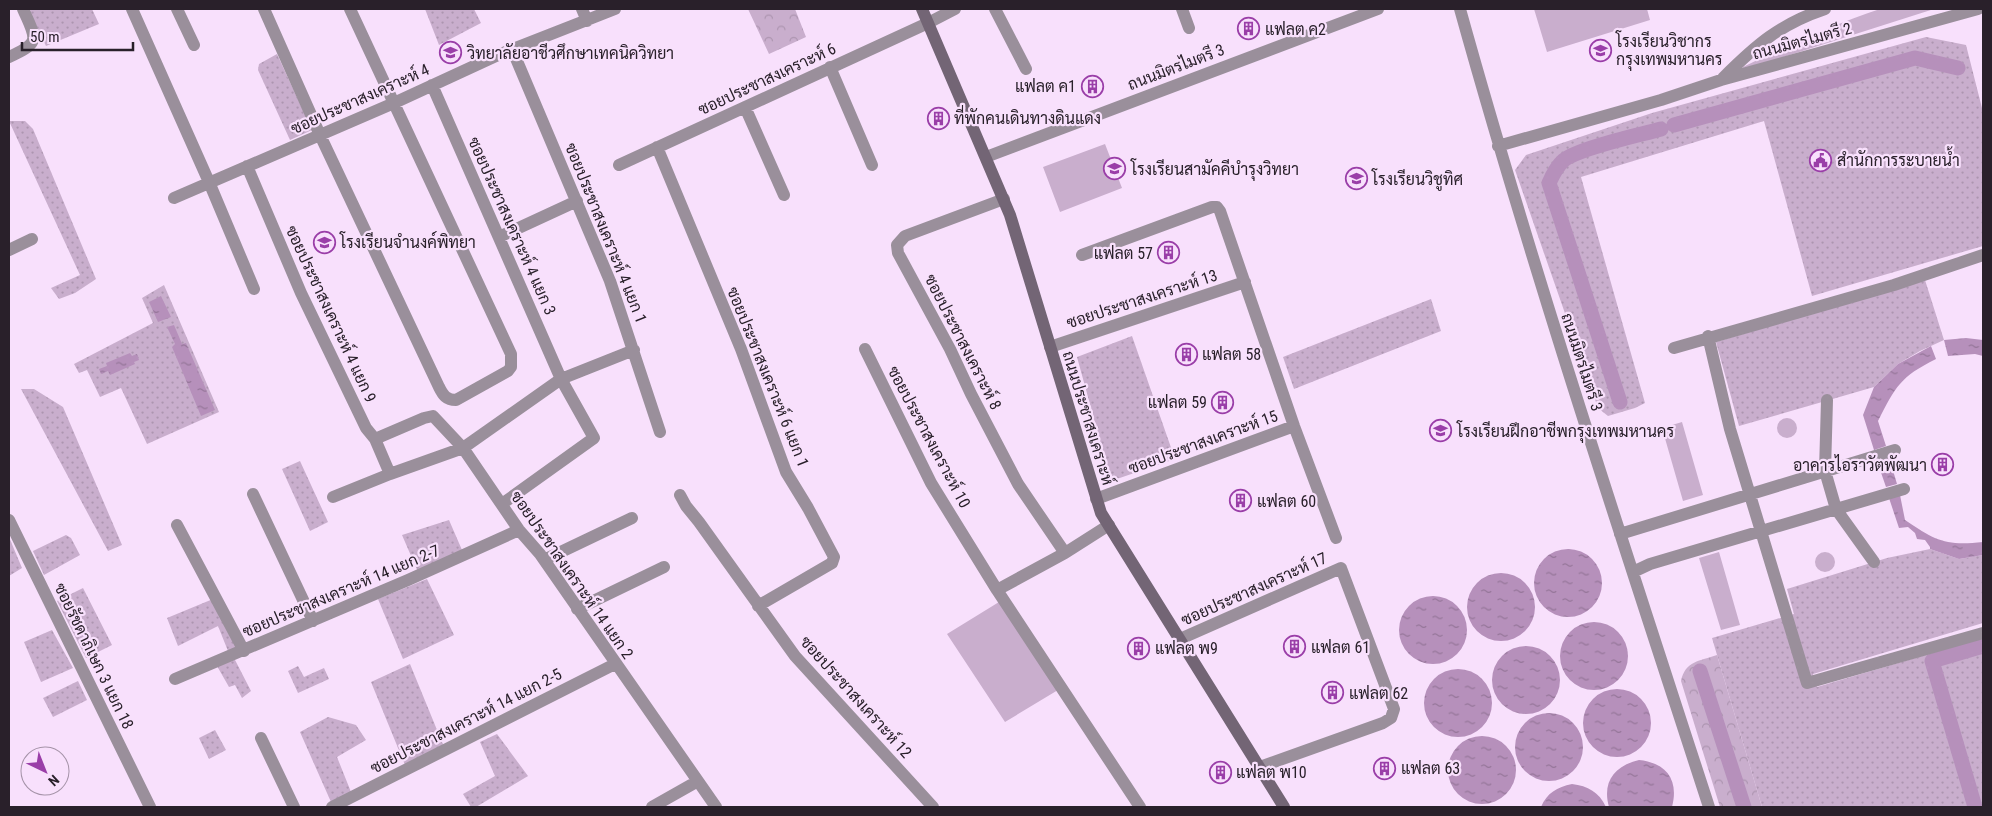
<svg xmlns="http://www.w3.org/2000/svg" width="1992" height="816" font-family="'Roboto Condensed',Sarabun,sans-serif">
	<defs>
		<pattern id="forest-crowns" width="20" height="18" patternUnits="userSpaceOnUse" patternTransform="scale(1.25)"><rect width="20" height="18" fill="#c9aecd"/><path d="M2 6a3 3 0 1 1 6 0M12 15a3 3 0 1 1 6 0" fill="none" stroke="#ad95b0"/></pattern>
		<pattern id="park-dots" width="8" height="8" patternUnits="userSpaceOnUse" patternTransform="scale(1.25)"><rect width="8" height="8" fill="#c9aecd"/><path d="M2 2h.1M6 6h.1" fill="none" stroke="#ad95b0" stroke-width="1.8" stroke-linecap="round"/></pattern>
		<pattern id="water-ripples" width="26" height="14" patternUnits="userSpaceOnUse" patternTransform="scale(1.25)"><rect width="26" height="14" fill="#b690bb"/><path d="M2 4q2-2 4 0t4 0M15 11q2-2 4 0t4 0" fill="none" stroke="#947598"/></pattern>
	</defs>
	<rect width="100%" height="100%" fill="#f8e0fc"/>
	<path fill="#c9aecd" d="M1534,9H1647L1650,20L1547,52Z
		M1880,9H1934L1743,70V67C1788,45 1832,25 1880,9Z
		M1105,144L1122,188L1060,212L1043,167Z
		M1777 428a10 10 0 1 1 20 0a10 10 0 1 1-20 0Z
		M1682,422L1703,495L1683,501L1662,428Z
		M1719,552L1740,625L1721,630L1699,558Z
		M1815 562a10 10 0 1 1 20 0a10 10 0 1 1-20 0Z
		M999,602L1058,690L1005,722L947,634Z"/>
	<path fill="url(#forest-crowns)" d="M748,9H795L806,37L769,54Z
		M1717,655L1762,807H1720L1681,681C1685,661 1700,661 1717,655Z"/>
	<path fill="url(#park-dots)" d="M33,9H92L99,24L46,46L29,11Z
		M425,9H474L481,23L439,45Z
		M1926,37L1966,45L1983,112V246L1812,296L1764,121L1581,177L1645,403L1635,408L1608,416L1598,408L1515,170L1526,155L1652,113Z
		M277,54L312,130L290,140L258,70L259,64Z
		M9,121H25L33,129L96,279L75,293L59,299L51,288L80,275Z
		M1925,280L1944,340L1920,351L1898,364L1874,387L1739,426L1716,342Z
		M164,285L219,412L147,444L121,388L100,397L87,370L79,373L74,364L153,323L142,298Z
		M1431,299L1441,331L1294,389L1283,357Z
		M1132,336L1175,459L1111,481L1077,357Z
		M21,389H34L63,407L122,545L108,551Z
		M300,461L328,522L310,531L282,469Z
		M449,520L462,550L418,572L402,535Z
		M66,535L71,538L80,555L44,575L33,551Z
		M9,537L22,568L9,576Z
		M1930,549L1959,559L1983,555V623L1813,674L1817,687L1983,638V807H1762L1712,638L1794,614L1787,589L1887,558Z
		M427,579L454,635L403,659L378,599Z
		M83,588L112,645L86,658L57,601Z
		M213,599L238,647L228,651L218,626L178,646L167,618Z
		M52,630L73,668L41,682L24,642Z
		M234,658L251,691L242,698L235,685L229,687L217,666Z
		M410,664L444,747L405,765L371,682Z
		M298,666L304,677L324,668L329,679L298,693L288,671Z
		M78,681L87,700L53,717L43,698Z
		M328,717L356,725L366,740L337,757L351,792L331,802L300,732Z
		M215,730L226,750L209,759L199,738Z
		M497,734L528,776L476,807H471L463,794L495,776L480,742Z"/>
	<path fill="url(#water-ripples)" d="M161,296L171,317L158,322L149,302Z
		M174,325L182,344L186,343L215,410L201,416L172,347L175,344L167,327Z
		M1966,338L1983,340V356L1975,354L1948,356L1944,340Z
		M1931,346L1936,359C1900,377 1896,386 1878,421L1886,446L1874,450L1863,415L1874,387L1898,364Z
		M130,353L132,356L137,354L139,360L134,362L135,364L110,375L108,371L101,374L99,369L107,366L106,363Z
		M1889,457L1897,484L1886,487L1877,461Z
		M1900,495L1905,520C1936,541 1946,546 1983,542V555L1959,559L1930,549V547L1925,540L1917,539L1915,533L1908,527L1899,528L1889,498Z
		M1534 583a34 34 0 1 1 68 0a34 34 0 1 1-68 0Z
		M1467 607a34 34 0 1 1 68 0a34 34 0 1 1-68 0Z
		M1399 630a34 34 0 1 1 68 0a34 34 0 1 1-68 0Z
		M1560 656a34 34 0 1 1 68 0a34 34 0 1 1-68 0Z
		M1492 680a34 34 0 1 1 68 0a34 34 0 1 1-68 0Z
		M1424 703a34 34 0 1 1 68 0a34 34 0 1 1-68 0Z
		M1583 723a34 34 0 1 1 68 0a34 34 0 1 1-68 0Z
		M1515 747a34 34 0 1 1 68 0a34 34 0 1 1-68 0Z
		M1448 770a34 34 0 1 1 68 0a34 34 0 1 1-68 0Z
		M1639,760C1667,763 1679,780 1672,807H1609C1602,782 1614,766 1639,760Z
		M1572,784C1588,786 1599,792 1606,807H1541C1547,793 1557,787 1572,784Z"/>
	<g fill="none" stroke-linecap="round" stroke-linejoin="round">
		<path stroke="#b690bb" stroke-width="15" d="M1674,125L1915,58L1958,68
			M1620,402L1549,183C1553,174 1557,166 1564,160C1579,148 1640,135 1661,129
			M1700,671L1744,807
			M1975,807L1932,661L1983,646"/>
		<path stroke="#9a8f9b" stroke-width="12" d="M132,9L209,182L254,289
			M177,9L194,45
			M264,9L320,135L439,387C443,395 446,400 456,400L508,371L511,367V354L350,9
			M582,9L587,21
			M995,9L1026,69
			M1182,9L1189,28
			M1460,9C1535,278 1623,542 1709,807
			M512,49L610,281L660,432
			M9,57C42,42 36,39 23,9
			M830,67L872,165
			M1723,78C1756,45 1780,24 1825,9
			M432,85L561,379L594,438L502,504
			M745,107L784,195
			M1498,146L1661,100L1721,80L1978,9
			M657,147L741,349L786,472L808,508L834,557L832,563L758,606
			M986,157L1378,9
			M619,165L928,23L955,9
			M247,166L301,293L366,428L375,439L390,474
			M174,198L394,103L498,55L615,9
			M1004,199L905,236L897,245L898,253L950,349L971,394L1018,484L1065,553
			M499,237L577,201
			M9,250L32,239
			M1082,255L1212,207H1217L1220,211L1294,426L1336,538
			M1708,336L1730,429L1807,683L1983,633
			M1050,347L1245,282
			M1674,348L1894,285L1983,255
			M865,349L931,483L997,590L1140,807
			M1827,400L1825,471L1836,509L1874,562
			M375,439L424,418L433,416L463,448L519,530L540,554L716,807
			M253,494L313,621
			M680,495L686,506L699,522L795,656L933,807
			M333,497L390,474L463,448L561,379L634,350
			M1096,499L1294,426
			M9,520L150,807
			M177,525L244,651
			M1620,534L1895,450
			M544,560L632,518
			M1633,572L1650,564L1904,489
			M997,590L1065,553L1109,525
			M577,609L664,567
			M1180,639L1341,568L1394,709L1391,718L1383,723L1260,767
			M175,679L408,580L519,530
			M261,738L294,807
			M332,807L615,664
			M652,807L698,781"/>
		<path stroke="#736575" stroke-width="12" d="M922,9L1010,215L1101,513L1284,807"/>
	</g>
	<defs>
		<symbol id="building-ring" viewBox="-11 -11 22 22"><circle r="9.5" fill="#f8e0fc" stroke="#9a3ea8" stroke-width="1.5"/><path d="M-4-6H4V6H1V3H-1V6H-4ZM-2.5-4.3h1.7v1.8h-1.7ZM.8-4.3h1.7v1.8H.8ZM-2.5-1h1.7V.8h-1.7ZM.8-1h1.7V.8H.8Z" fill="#9a3ea8"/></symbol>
		<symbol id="school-ring" viewBox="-11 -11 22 22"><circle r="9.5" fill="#f8e0fc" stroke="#9a3ea8" stroke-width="1.5"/><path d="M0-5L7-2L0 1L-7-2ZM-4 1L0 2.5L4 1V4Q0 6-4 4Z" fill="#9a3ea8"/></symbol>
		<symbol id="university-ring" viewBox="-11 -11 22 22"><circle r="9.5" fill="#f8e0fc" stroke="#9a3ea8" stroke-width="1.5"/><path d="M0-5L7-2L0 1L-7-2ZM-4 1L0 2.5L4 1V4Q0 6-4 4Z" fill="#9a3ea8"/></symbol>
		<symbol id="civic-ring" viewBox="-11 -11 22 22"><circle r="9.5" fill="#f8e0fc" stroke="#9a3ea8" stroke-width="1.5"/><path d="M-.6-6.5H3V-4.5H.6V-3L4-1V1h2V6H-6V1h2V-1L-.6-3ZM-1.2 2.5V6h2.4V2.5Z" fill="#9a3ea8"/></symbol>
	</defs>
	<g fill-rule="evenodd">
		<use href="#building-ring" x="1236" y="16" width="25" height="25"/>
		<use href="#school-ring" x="1588" y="38" width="25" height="25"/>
		<use href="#university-ring" x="438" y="40" width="25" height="25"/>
		<use href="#building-ring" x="1080" y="74" width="25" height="25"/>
		<use href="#building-ring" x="926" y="106" width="25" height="25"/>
		<use href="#civic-ring" x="1808" y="148" width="25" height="25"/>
		<use href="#school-ring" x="1102" y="156" width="25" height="25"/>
		<use href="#school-ring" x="1344" y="166" width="25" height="25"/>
		<use href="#school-ring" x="312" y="230" width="25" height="25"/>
		<use href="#building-ring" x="1156" y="240" width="25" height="25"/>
		<use href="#building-ring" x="1174" y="342" width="25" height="25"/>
		<use href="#building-ring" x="1210" y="390" width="25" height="25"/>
		<use href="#school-ring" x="1428" y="418" width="25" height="25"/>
		<use href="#building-ring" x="1930" y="452" width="25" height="25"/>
		<use href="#building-ring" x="1228" y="488" width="25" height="25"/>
		<use href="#building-ring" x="1282" y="634" width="25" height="25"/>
		<use href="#building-ring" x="1126" y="636" width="25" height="25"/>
		<use href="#building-ring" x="1320" y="680" width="25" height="25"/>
		<use href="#building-ring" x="1372" y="756" width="25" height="25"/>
		<use href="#building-ring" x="1208" y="760" width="25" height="25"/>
	</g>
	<g text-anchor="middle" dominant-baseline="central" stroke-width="4.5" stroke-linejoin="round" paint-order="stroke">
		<g font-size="16" fill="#29202a" stroke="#f8e0fc" text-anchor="start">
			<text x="1265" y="29">แฟลต ค2</text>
			<text x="1616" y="41">โรงเรียนวิชากร<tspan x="1616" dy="18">กรุงเทพมหานคร</tspan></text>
			<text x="467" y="53">วิทยาลัยอาชีวศึกษาเทคนิควิทยา</text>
			<text x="1076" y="86" text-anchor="end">แฟลต ค1</text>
			<text x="954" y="118">ที่พักคนเดินทางดินแดง</text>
			<text x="1837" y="160">สำนักการระบายน้ำ</text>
			<text x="1131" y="169">โรงเรียนสามัคคีบํารุงวิทยา</text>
			<text x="1372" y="179">โรงเรียนวิชูทิศ</text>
			<text x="340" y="242">โรงเรียนจำนงค์พิทยา</text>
			<text x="1153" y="253" text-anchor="end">แฟลต 57</text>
			<text x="1202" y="354">แฟลต 58</text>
			<text x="1207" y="402" text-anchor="end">แฟลต 59</text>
			<text x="1457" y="431">โรงเรียนฝึกอาชีพกรุงเทพมหานคร</text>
			<text x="1927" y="465" text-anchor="end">อาคารไอราวัตพัฒนา</text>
			<text x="1257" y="501">แฟลต 60</text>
			<text x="1311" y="647">แฟลต 61</text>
			<text x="1155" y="648">แฟลต พ9</text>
			<text x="1349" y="693">แฟลต 62</text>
			<text x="1401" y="768">แฟลต 63</text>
			<text x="1236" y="772">แฟลต พ10</text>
		</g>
		<g font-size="16" fill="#29202a" stroke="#f8e0fc">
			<text transform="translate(1802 41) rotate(-15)">ถนนมิตรไมตรี 2</text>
			<text transform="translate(1176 67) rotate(-21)">ถนนมิตรไมตรี 3</text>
			<text transform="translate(767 79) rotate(-25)">ซอยประชาสงเคราะห์ 6</text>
			<text transform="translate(360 99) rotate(-24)">ซอยประชาสงเคราะห์ 4</text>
			<text transform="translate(512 226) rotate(66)">ซอยประชาสงเคราะห์ 4 แยก 3</text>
			<text transform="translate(606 233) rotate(68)">ซอยประชาสงเคราะห์ 4 แยก 1</text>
			<text transform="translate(1142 299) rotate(-18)">ซอยประชาสงเคราะห์ 13</text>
			<text transform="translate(331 314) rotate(65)">ซอยประชาสงเคราะห์ 4 แยก 9</text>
			<text transform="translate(963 342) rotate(63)">ซอยประชาสงเคราะห์ 8</text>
			<text transform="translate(1582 362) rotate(72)">ถนนมิตรไมตรี 3</text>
			<text transform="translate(768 377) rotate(68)">ซอยประชาสงเคราะห์ 6 แยก 1</text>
			<text transform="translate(1088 418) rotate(73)">ถนนประชาสงเคราะห์</text>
			<text transform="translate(929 437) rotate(62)">ซอยประชาสงเคราะห์ 10</text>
			<text transform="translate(1203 442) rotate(-20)">ซอยประชาสงเคราะห์ 15</text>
			<text transform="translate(572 575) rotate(55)">ซอยประชาสงเคราะห์ 14 แยก 2</text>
			<text transform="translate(1254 589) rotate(-24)">ซอยประชาสงเคราะห์ 17</text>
			<text transform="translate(341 591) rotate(-23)">ซอยประชาสงเคราะห์ 14 แยก 2-7</text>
			<text transform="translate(94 656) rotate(64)">ซอยรัชดาภิเษก 3 แยก 18</text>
			<text transform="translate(856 697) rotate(48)">ซอยประชาสงเคราะห์ 12</text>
			<text transform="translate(466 721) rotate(-27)">ซอยประชาสงเคราะห์ 14 แยก 2-5</text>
		</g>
	</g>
	<rect width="1992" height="816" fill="none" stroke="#29202a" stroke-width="20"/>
	<g transform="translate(45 771) rotate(137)"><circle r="24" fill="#f8e0fc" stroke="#a593a8"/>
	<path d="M0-4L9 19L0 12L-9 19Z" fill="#9a3ea8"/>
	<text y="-8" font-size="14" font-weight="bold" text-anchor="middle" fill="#29202a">N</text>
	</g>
	<path d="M22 42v8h111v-8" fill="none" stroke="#29202a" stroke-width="2.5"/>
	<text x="30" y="42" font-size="15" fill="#29202a" stroke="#f8e0fc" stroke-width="4" paint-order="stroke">50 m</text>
</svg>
